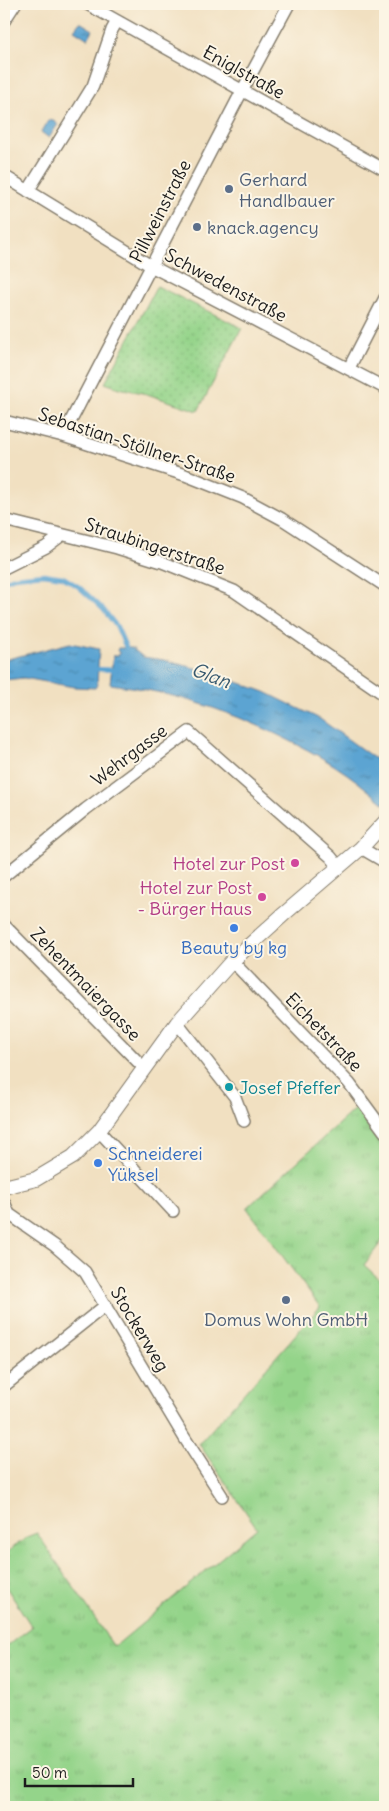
<svg xmlns="http://www.w3.org/2000/svg" width="389" height="1811" font-family="Delius,sans-serif">
	<defs>
		<pattern id="grass-tufts" width="24" height="20" patternUnits="userSpaceOnUse" patternTransform="scale(1.25)"><rect width="24" height="20" fill="#94d48a"/><path d="M3 7l-1-3M5 7V3M7 7l1-3M15 17l-1-3M17 17v-4M19 17l1-3" fill="none" stroke="#7fb576"/></pattern>
		<pattern id="park-dots" width="8" height="8" patternUnits="userSpaceOnUse" patternTransform="scale(1.25)"><rect width="8" height="8" fill="#94d48a"/><path d="M2 2h.1M6 6h.1" fill="none" stroke="#7fb576" stroke-width="1.8" stroke-linecap="round"/></pattern>
		<pattern id="water-ripples" width="26" height="14" patternUnits="userSpaceOnUse" patternTransform="scale(1.25)"><rect width="26" height="14" fill="#5ba4d2"/><path d="M2 4q2-2 4 0t4 0M15 11q2-2 4 0t4 0" fill="none" stroke="#4a85aa"/></pattern>
	</defs>
	<rect width="100%" height="100%" fill="#fcf5e5"/>
	<filter id="ink" filterUnits="userSpaceOnUse"><feTurbulence type="fractalNoise" baseFrequency=".02" numOctaves="2"/><feDisplacementMap in="SourceGraphic" scale="10" xChannelSelector="R" yChannelSelector="G"/><feConvolveMatrix kernelMatrix="1 2 1 2 8 2 1 2 1" color-interpolation-filters="sRGB"/></filter>
	<filter id="wash" filterUnits="userSpaceOnUse"><feTurbulence type="fractalNoise" baseFrequency=".0096" numOctaves="4" result="noise"/><feDisplacementMap in="SourceGraphic" scale="20" xChannelSelector="R" yChannelSelector="G"/><feGaussianBlur stdDeviation="1.12" result="paint"/><feColorMatrix in="noise" values="0 0 0 0 0 0 0 0 0 0 0 0 0 0 0 0 0 1.4 0 .05"/><feComposite in="paint" operator="in"/></filter>
	<g filter="url(#wash)">
		<rect width="100%" height="100%" fill="#f1e0c1"/>
		<path fill="url(#grass-tufts)" stroke="#587853" d="M358,1106L385,1144V1237L364,1265L385,1284V1807H4V1648L32,1627L4,1584V1554L29,1536L37,1533L114,1647L257,1528L199,1444L320,1307L247,1208Z"/>
		<path fill="url(#park-dots)" stroke="#587853" d="M157,286L242,328L198,411L147,394L119,388L105,383Z"/>
		<path fill="url(#water-ripples)" stroke="#3c6077" d="M80,22L93,30L88,39L74,30Z
			M50,119L58,124L49,138L41,132Z
			M70,643L99,649L97,685L95,688L74,687L24,678L4,680V660Z
			M118,648H132L143,657L164,660L206,671L265,692L320,719L385,766V804C372,794 360,783 347,774C330,762 312,752 294,743C236,713 175,692 110,684L113,656L119,655L120,653L117,651Z"/>
		<g fill="none" stroke-linecap="round" stroke-linejoin="round">
			<path stroke="#5ba4d2" stroke-width="4.5" d="M4,581L14,577L44,574L63,577L79,587L103,609L117,627L128,652
				M95,669L117,670"/>
		</g>
	</g>
	<g filter="url(#ink)">
		<g fill="none" stroke-linecap="round" stroke-linejoin="round">
			<defs>
				<path id="minor" d="M87,4L385,170
					M4,21L15,4
					M4,176L151,266L385,388
					M28,191L93,86L112,30L117,21
					M349,368L385,298
					M4,421L63,436L185,475L243,498L282,519L385,586
					M63,436L242,91L289,4
					M4,520L117,548L162,562L234,591L385,695
					M4,568L46,547L62,535
					M361,848L385,862
					M4,876L86,809L189,732L331,857L339,867
					M4,925L144,1068
					M232,961L349,1083L385,1132
					M177,1023L235,1097L244,1121
					M99,1131L173,1211
					M4,1202L9,1214L55,1246L85,1272L184,1437L222,1496
					M4,1386L106,1305"/>
				<path id="tertiary" d="M4,1187L36,1179L73,1157L99,1131L177,1023L232,961L284,914L361,848L385,822"/>
			</defs>
			<use href="#minor" stroke="#867e6e" stroke-width="14"/>
			<use href="#tertiary" stroke="#867e6e" stroke-width="16"/>
			<use href="#minor" stroke="#fff" stroke-width="11"/>
			<use href="#tertiary" stroke="#fff" stroke-width="14"/>
		</g>
	</g>
	<g fill="#5c6f8a" stroke="#fcf5e5" stroke-width="2">
		<circle cx="229" cy="189" r="5"/>
		<circle cx="197" cy="227" r="5"/>
		<circle cx="286" cy="1300" r="5"/>
	</g>
	<g fill="#d1479c" stroke="#fcf5e5" stroke-width="2">
		<circle cx="295" cy="863" r="5"/>
		<circle cx="262" cy="897" r="5"/>
	</g>
	<g fill="#3f7fe0" stroke="#fcf5e5" stroke-width="2">
		<circle cx="234" cy="928" r="5"/>
		<circle cx="98" cy="1163" r="5"/>
	</g>
	<circle fill="#0f9aa8" stroke="#fcf5e5" stroke-width="2" cx="229" cy="1087" r="5"/>
	<g text-anchor="middle" dominant-baseline="central" stroke-width="4" stroke-linejoin="round" paint-order="stroke">
		<g font-size="18" fill="#1c1c1c" stroke="#fcf5e5">
			<text transform="translate(244 72) rotate(29)">Eniglstraße</text>
			<text transform="translate(160 211) rotate(-63)">Pillweinstraße</text>
			<text transform="translate(226 285) rotate(28)">Schwedenstraße</text>
			<text transform="translate(137 445) rotate(18)">Sebastian-Stöllner-Straße</text>
			<text transform="translate(155 546) rotate(18)">Straubingerstraße</text>
			<text transform="translate(129 755) rotate(-37)">Wehrgasse</text>
			<text transform="translate(86 984) rotate(46)">Zehentmaiergasse</text>
			<text transform="translate(324 1032) rotate(46)">Eichetstraße</text>
			<text transform="translate(140 1329) rotate(59)">Stockerweg</text>
		</g>
		<g font-size="18" fill="#4e5e75" stroke="#fcf5e5" text-anchor="start">
			<text x="239" y="179">Gerhard<tspan x="239" dy="21">Handlbauer</tspan></text>
			<text x="207" y="227">knack.agency</text>
			<text x="286" y="1319" text-anchor="middle">Domus Wohn GmbH</text>
		</g>
		<g font-size="18" fill="#b23c85" stroke="#fcf5e5" text-anchor="end">
			<text x="285" y="863">Hotel zur Post</text>
			<text x="252" y="887">Hotel zur Post<tspan x="252" dy="21">- Bürger Haus</tspan></text>
		</g>
		<g font-size="18" fill="#366cbe" stroke="#fcf5e5">
			<text x="234" y="947">Beauty by kg</text>
			<text x="108" y="1153" text-anchor="start">Schneiderei<tspan x="108" dy="21">Yüksel</tspan></text>
		</g>
		<g font-size="18" fill="#0d838f" stroke="#fcf5e5" text-anchor="start">
			<text x="239" y="1087">Josef Pfeffer</text>
		</g>
		<g font-size="19" font-style="italic" fill="#38596e" stroke="#fcf5e5">
			<text transform="translate(211 675) rotate(20)">Glan</text>
		</g>
	</g>
	<rect width="389" height="1811" fill="none" stroke="#fcf5e5" stroke-width="20"/>
	<path d="M25 1778v8h108v-8" fill="none" stroke="#1c1c1c" stroke-width="2.5"/>
	<text x="32" y="1778" font-size="15" fill="#1c1c1c" stroke="#fcf5e5" stroke-width="4" paint-order="stroke">50 m</text>
</svg>
